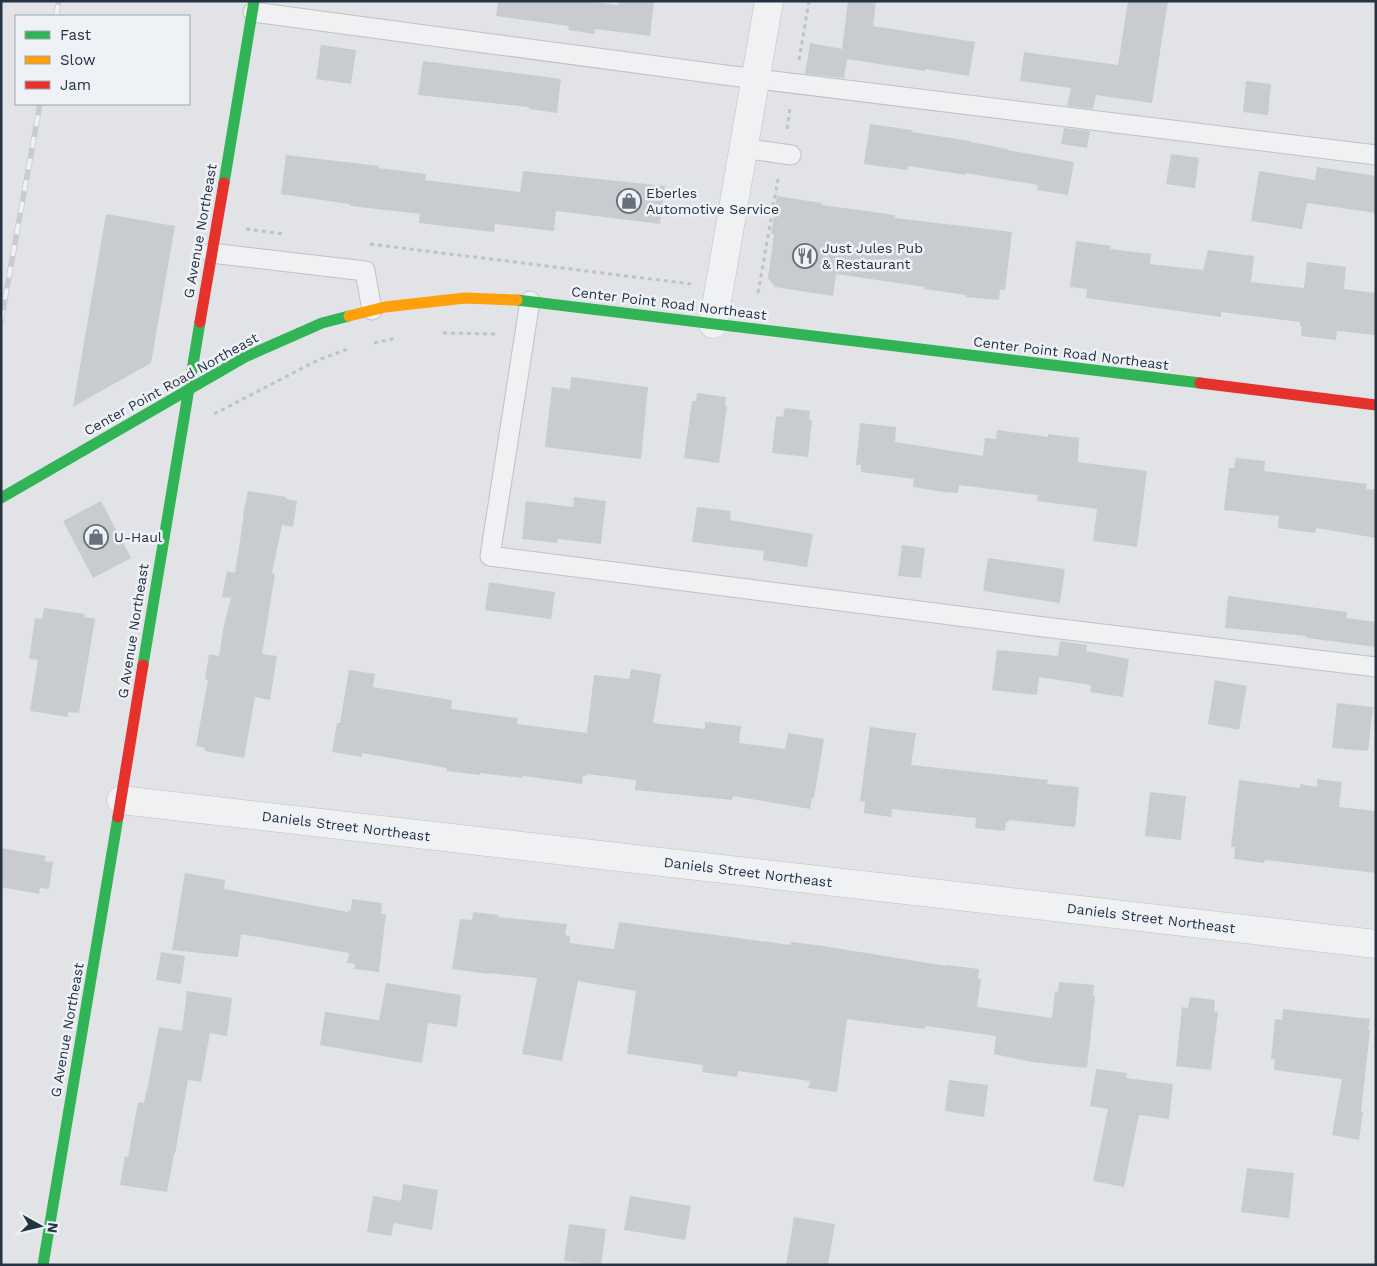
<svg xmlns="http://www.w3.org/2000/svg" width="1377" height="1266" font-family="'Work Sans',sans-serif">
	<rect width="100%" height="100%" fill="#e1e3e6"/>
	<path fill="#c9cccf" d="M498,1H586L618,5V1H654L650,36L595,29V34L568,30L569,26L496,16Z
		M848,1H876L873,26L975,42L969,76L925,69V71L847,59L844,78L805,74L810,43L842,49Z
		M1128,1H1168L1152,103L1096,95L1093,109L1067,106L1071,88L1020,81L1024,52L1118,65Z
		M321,45L356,50L351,84L316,79Z
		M423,61L561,79L557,113L529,109V107L418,95Z
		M1246,81L1271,84L1268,115L1243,112Z
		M870,124L912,130V132L970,141V142L1008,149L1007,150L1074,162L1068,195L1037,190L1038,185L966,173V175L908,166L907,170L864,164Z
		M1064,128L1090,131L1087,148L1061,144Z
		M1171,154L1199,158L1195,188L1166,184Z
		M286,155L379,166L378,168L426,174L425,180L520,192L523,171L665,186L660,224L556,211L554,231L495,224L494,232L419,223L420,214L351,206L349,204L281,194Z
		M1317,167L1376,176V213L1307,203L1302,229L1251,221L1259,171L1315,180Z
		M777,196L822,203V205L895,215V218L1012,232L1005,290H1000L999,300L966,297V295L924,289L925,287L836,274L833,296L775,287L768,278L774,234H771Z
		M106,214L175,226L151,363L73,407Z
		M1076,241L1111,246L1110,249L1151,254L1150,264L1203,270L1208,250L1254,256L1251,282L1304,288L1307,262L1346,267L1344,289L1376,293V335L1337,331L1336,340L1301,336L1302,326H1300V322L1221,312V317L1086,298L1087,289L1070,287Z
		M571,377L648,387L641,459L545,447L552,387L570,389Z
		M697,393L726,397L725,406H727L719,463L684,458L692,401H696Z
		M785,408L810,411L809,420L812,421L808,457L772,453L776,416L783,417Z
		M860,423L896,427L895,442L983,456L985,438L996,439L997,430L1048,437V434L1079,438L1078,462L1147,471L1137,547L1093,541L1097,509L1037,501L1038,495L959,485L958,493L943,492L913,487L914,479L861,472V465H856Z
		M1236,458L1265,461L1264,471L1367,484L1366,489L1376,490V538L1316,528L1315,533L1278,528L1279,516L1224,510L1229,468H1234Z
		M248,491L286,497V499L297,501L293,527L282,525L272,573L275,574L262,654L277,656L270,700L255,697L244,758L205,751V748L196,746L208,680L205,679L209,654L219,656L224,625L231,598L222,597L227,571L235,573L244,514H243Z
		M574,497L606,501L601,544L558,539L557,543L522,539L526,501L573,507Z
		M101,501L131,558L93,578L63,521Z
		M697,507L731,511L730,520L813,534L807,567L763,560L764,551L692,542Z
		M902,545L925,548L921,578L898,576Z
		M988,558L1065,569L1060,603L983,591Z
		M489,582L555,592L551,619L485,610Z
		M1228,596L1347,612L1346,618L1376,622V647L1307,638V636L1225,628Z
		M44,608L85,614L84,617L95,619L79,713L68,712V717L30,711L38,660L29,659L35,618L42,619Z
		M1060,641L1087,645L1086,651L1129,659L1123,697L1090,692L1091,685L1039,677L1037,695L992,690L997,650L1058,656Z
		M631,669L661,674L653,723L705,729V722L741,726L739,743L785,749L788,733L824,739L814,798H812L810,809L733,796L732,800L635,790L636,780L587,774V776L583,775L582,784L523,776L522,778L480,773V775L446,771L447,768L362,753V757L332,752L337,723H340L349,670L375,674L373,687L452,700L451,709L518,718L517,724L587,733L594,675L629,679Z
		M1215,680L1247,686L1239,730L1208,724Z
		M1337,703L1373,707L1368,751L1332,748Z
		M870,727L916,733L911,765L1048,780L1047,784L1079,787L1075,827L1009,820V822H1006L1005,831L975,828L976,818L892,809L891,817L864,813L865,802L860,801Z
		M1317,779L1342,782L1339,807L1376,811V873L1265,860L1264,863L1234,859L1235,847H1231L1239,780L1300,788V784L1317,787Z
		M1150,792L1186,796L1181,840L1145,836Z
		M1,848L46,856L44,861L53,862L49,889L40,888L39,894L1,887Z
		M185,873L225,880L224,889L348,912V910L351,911L352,899L382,903L381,914H386L379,972L354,969L355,964L347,963L349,953L241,934L238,957L172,950Z
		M473,912L498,915V917L567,924L565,935L570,936V943L614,949L619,922L791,945V942L823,946L946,966V965L979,969L978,979H981L977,1007L1052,1018L1055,991L1058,992L1059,982L1094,985L1093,996H1095L1087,1068L1032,1062L994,1054L996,1036L926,1026L925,1029L847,1019L837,1092L808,1088L810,1081L738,1071L737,1077L702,1072L703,1065L627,1054L636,991L578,981L562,1061L522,1054L537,978L489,973V974L452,969L460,919L472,920Z
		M161,952L185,956L181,984L156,980Z
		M386,983L461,995L457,1027L428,1023L422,1063L320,1045L325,1012L379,1020Z
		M187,991L232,998L227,1036L210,1033L201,1082L188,1080L175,1154H174L167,1192L120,1185L125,1156L128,1157L138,1102L144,1103L146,1091H147L159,1027L182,1031Z
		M1190,997L1215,1000L1214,1011L1218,1012L1211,1070L1176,1066L1182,1007L1188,1008Z
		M1283,1009L1370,1019L1368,1030H1370L1361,1112H1363L1359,1140L1332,1135L1342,1079L1274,1070L1275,1059H1271L1275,1019L1282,1020Z
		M1096,1069L1127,1073L1126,1078L1173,1084L1169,1119L1139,1115L1124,1187L1093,1181L1108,1109L1090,1106Z
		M949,1080L988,1085L984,1117L945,1111Z
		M1247,1168L1294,1173L1289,1218L1241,1212Z
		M403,1184L438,1190L432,1230L394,1223L391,1236L367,1232L373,1196L401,1201Z
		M630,1196L691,1206L685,1240L624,1230Z
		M794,1217L835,1224L828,1265H786Z
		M569,1224L606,1229L601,1265L564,1261Z"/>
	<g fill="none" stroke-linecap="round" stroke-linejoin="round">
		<defs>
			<path id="lane" d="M253,12L725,75L1376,155
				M743,148L791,155
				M211,253L365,271L372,310
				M530,301L490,556L1036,626L1376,667"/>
			<path id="street" d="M713,324L769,1
				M121,800L1376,944"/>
		</defs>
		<use href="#lane" stroke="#bfc1c4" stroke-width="21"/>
		<use href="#street" stroke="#bfc1c4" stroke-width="29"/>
		<path stroke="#bfc2c6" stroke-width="3" stroke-dasharray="4 4" stroke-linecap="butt" d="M799,60L809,1
			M787,129L790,108
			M246,229L284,234
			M370,244L691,284
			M758,293L778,179
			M443,333L499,334
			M374,343L397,338
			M214,414L318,360L348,349"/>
		<use href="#lane" stroke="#f0f1f3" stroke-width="19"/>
		<use href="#street" stroke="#f0f1f3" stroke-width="28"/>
		<path stroke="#30b455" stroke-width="11" d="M224,183L254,1
			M517,300L1200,383
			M1,498L245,357L322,323L349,316
			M143,665L200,322
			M43,1265L118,817"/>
		<path stroke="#ff9f0a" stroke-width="11" d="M349,316L385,307L465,298L517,300"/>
		<path stroke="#e5322d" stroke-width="11" d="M200,322L224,183
			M1200,383L1376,405
			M118,817L143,665"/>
		<defs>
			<path id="rail" d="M56,16L59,1
				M1,321L40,104"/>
		</defs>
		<use href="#rail" stroke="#c9cbce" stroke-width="5.5"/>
		<use href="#rail" stroke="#eef2f7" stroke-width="4" stroke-dasharray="11" stroke-linecap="butt"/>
	</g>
	<defs>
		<symbol id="shop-ring" viewBox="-11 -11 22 22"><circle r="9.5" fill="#eef2f7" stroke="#67707b" stroke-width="1.5"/><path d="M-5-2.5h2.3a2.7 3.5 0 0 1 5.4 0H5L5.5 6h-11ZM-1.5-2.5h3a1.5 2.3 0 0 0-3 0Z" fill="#67707b"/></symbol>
		<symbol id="restaurant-ring" viewBox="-11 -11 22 22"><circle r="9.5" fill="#eef2f7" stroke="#67707b" stroke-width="1.5"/><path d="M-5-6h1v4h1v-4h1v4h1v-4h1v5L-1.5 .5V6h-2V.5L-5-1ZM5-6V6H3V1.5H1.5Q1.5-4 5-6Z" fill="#67707b"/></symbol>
	</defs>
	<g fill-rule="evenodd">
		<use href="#shop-ring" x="615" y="187" width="28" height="28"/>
		<use href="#restaurant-ring" x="791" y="242" width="28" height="28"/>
		<use href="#shop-ring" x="82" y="523" width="28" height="28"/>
	</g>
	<g text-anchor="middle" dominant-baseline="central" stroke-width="5" stroke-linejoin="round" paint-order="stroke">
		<g font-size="14" fill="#253242" stroke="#eef2f7" text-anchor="start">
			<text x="646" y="193">Eberles<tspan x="646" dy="16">Automotive Service</tspan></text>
			<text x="822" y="248">Just Jules Pub<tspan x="822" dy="16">&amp; Restaurant</tspan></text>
			<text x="114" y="537">U-Haul</text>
		</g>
		<g font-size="14" fill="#253242" stroke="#eef2f7">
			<text transform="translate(200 231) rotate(-80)">G Avenue Northeast</text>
			<text transform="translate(669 303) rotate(7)">Center Point Road Northeast</text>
			<text transform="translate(1071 353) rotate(7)">Center Point Road Northeast</text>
			<text transform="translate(171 384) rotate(-29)">Center Point Road Northeast</text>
			<text transform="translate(133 631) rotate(-81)">G Avenue Northeast</text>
			<text transform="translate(346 826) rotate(7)">Daniels Street Northeast</text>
			<text transform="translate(748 872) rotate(7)">Daniels Street Northeast</text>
			<text transform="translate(1151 918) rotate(7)">Daniels Street Northeast</text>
			<text transform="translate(67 1030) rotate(-80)">G Avenue Northeast</text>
		</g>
	</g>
	<rect width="1377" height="1266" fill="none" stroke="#253242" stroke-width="5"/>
	<rect x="15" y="15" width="175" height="90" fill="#eef2f7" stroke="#9ea5af"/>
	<rect x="25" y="31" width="25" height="8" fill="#30b455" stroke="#9ea5af"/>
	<text x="60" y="40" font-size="15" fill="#253242">Fast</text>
	<rect x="25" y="56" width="25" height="8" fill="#ff9f0a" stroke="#9ea5af"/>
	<text x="60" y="65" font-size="15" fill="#253242">Slow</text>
	<rect x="25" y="81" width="25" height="8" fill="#e5322d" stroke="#9ea5af"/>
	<text x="60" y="90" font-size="15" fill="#253242">Jam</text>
	<g transform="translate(40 1226) rotate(98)" stroke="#eef2f7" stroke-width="4" paint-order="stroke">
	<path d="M0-4L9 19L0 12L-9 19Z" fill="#253242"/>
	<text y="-8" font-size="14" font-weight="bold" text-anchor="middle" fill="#253242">N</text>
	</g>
</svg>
